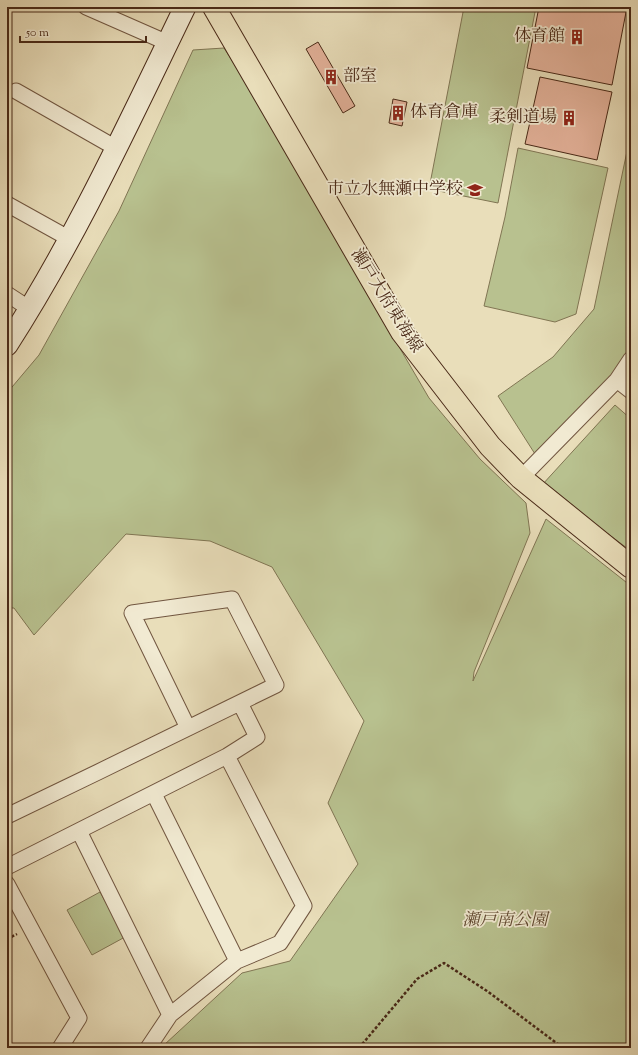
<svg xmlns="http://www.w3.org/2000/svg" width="638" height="1055" font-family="'Sorts Mill Goudy','Noto Serif JP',serif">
	<rect width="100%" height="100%" fill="#e9deba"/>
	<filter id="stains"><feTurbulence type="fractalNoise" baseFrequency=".005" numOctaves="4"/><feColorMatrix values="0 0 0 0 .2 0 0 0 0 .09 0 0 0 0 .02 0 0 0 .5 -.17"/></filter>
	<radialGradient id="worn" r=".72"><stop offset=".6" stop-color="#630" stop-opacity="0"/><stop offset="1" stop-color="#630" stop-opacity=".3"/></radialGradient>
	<path fill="#b8c18f" stroke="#807553" d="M464,7H536L498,203L429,189Z
		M224,48L281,136L374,304L429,398L480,459L526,503L530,533L474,672L473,681L546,519L631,586V1048H168L164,1045L242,973L290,961L358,864L328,803L364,721L272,567L210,541L126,534L34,635L14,608H7V393L39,355L119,211L193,50Z
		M631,132V351L626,366L535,454L498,396L553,357L594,309Z
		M518,148L608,168L576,314L555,322L484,306L505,217Z
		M615,405L631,419V551L542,485Z
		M100,892L125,937L92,955L67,910Z"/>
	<path fill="#e3b199" stroke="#492917" d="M539,7H627L612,85L527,68Z
		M318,42L355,106L343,113L306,49Z
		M540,77L612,92L597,160L525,144Z
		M393,99L407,102L402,126L389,123Z"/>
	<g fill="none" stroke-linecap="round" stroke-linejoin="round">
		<defs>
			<path id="street" d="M86,7L168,43
				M16,91L116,148
				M7,204L70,239
				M7,294L30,309
				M617,380L631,391
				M521,478L617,380L631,359
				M154,794L237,961
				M7,816C97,773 186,729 276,685L232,599L132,613L188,728
				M79,831L170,1015
				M7,867L227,756L257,737L240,703
				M7,884L79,1018L60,1048
				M148,1048L170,1015L237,961L280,943L304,906L227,756"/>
			<path id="secondary" d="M7,345C76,238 129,122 185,7"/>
			<path id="primary" d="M214,7L402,332L490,446L521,478L631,567"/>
		</defs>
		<use href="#street" stroke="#715640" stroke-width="17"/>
		<use href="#secondary" stroke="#492917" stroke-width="23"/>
		<use href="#primary" stroke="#492917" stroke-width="24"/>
		<path stroke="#492917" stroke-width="2.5" stroke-dasharray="3 2" stroke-linecap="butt" d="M7,939L17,934
			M359,1048L417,979L444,963L487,991L563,1048"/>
		<use href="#street" stroke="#f1ead2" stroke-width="15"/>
		<use href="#secondary" stroke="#f1ead2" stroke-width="21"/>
		<use href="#primary" stroke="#e9deba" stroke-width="22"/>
	</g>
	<defs>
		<symbol id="building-bare" viewBox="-9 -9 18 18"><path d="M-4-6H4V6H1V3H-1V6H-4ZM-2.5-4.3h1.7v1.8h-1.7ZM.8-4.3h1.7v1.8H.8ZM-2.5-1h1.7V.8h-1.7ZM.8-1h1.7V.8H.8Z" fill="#8f2418" stroke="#f1ead2" stroke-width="2.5" paint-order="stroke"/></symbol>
		<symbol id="school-bare" viewBox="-9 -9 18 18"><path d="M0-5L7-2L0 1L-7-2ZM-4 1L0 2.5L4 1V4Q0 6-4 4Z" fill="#8f2418" stroke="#f1ead2" stroke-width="2.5" paint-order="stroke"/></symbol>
	</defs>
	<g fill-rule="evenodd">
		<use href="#building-bare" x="566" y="26" width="22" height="22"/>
		<use href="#building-bare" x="320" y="66" width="22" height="22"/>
		<use href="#building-bare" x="387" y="102" width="22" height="22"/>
		<use href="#building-bare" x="558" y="107" width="22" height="22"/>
		<use href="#school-bare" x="464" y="179" width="22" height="22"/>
	</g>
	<g text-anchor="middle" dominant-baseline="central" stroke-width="3.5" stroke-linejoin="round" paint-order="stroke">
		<g font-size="17" fill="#492917" stroke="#f1ead2" text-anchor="end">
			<text x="565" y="37">体育館</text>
			<text x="343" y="77" text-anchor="start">部室</text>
			<text x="410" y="113" text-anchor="start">体育倉庫</text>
			<text x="557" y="118">柔剣道場</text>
			<text x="463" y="190">市立水無瀬中学校</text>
		</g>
		<g font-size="17" fill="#492917" stroke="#f1ead2">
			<text transform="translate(386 301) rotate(58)">瀬戸大府東海線</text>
		</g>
		<g font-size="17" font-style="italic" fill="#5f472f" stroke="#f1ead2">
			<text x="505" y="921">瀬戸南公園</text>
		</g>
	</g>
	<rect width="638" height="1055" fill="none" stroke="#e9deba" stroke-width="24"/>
	<rect x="8" y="8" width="622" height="1039" fill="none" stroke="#492917" stroke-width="2"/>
	<rect x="12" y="12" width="614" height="1031" fill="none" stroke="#492917"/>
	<path d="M20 36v6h126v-6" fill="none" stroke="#492917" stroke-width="2"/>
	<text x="26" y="36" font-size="12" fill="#492917" stroke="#f1ead2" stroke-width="3" paint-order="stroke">50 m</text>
	<rect width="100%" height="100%" filter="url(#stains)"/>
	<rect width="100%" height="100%" fill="url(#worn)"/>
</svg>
